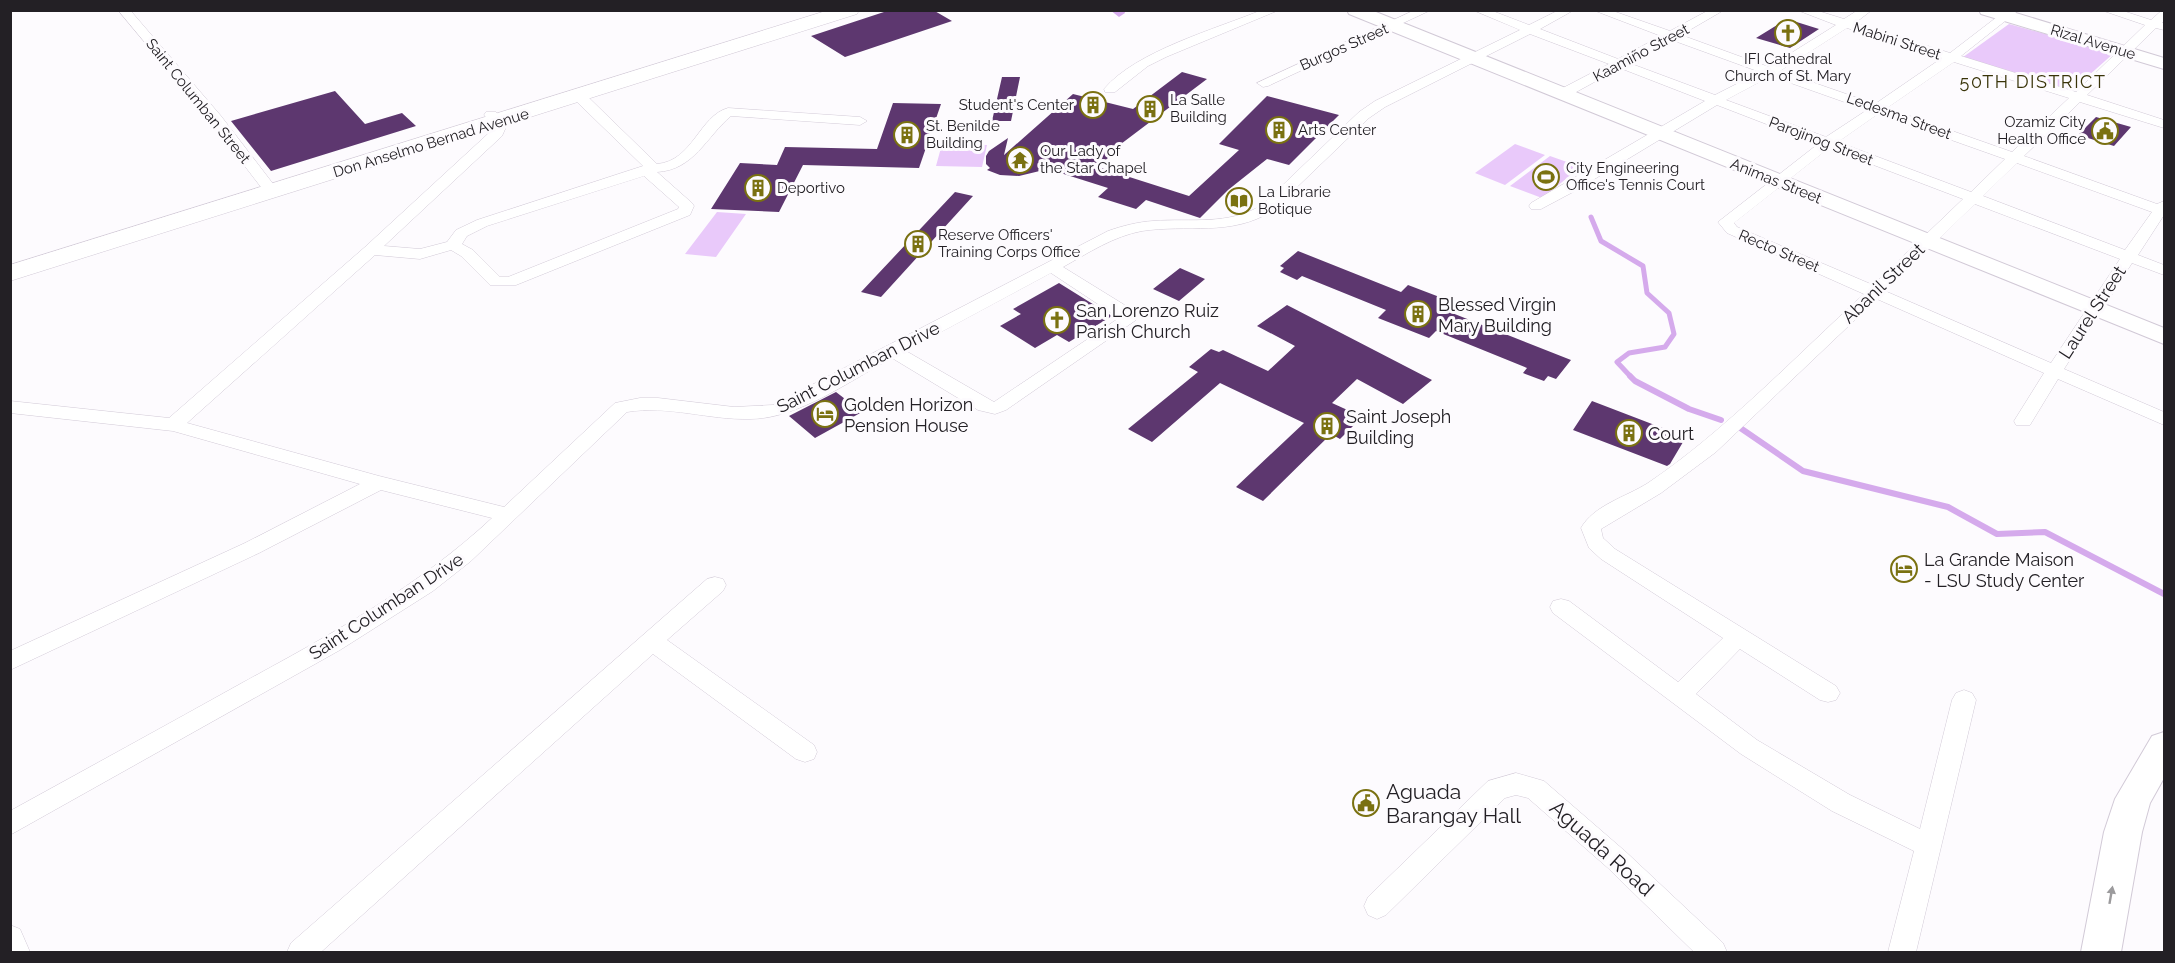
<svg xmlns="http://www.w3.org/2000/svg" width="2175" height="963" font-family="Raleway,sans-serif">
	<rect width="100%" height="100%" fill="#fdfbfe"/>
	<path fill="#e9c9fa" d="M2009,24L2114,53L2069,93L1959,60Z
		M942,144L987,145L982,167L936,166Z
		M1515,144L1545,155L1505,185L1475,173Z
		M1550,156L1581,167L1542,198L1510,186Z
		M717,212L746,214L716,257L685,254Z"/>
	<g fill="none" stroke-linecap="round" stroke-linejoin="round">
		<path stroke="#d5aaec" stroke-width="5" d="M1591,217L1601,241L1643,266L1647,293L1669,313L1674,334L1665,347L1629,353L1617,362L1631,377"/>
		<path stroke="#d5aaec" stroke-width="6" d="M1630,376L1635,381L1689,409L1721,420
			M1736,425L1803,471L1948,507L1997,534L2045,532L2164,594"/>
		<path fill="#d5aaec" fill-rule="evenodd" d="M1110,10H1124L1125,13L1119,17Z"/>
	</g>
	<path fill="#5d376f" d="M890,10H933L952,21L845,57L811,36Z
		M1787,19L1819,29L1790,48L1756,38Z
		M1182,72L1207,79L1105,156L1109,157L1098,167L1189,196L1239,150L1219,144L1267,96L1339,115L1289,165L1267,159L1228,190L1200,218L1146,200L1136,209L1098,197L1108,188L1048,169L1019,176L1000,175L987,170L990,168L986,164V156L989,151L1008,138L1004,155L1073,94L1133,109Z
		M1002,77H1020L1011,121H992Z
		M335,91L365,124L402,113L416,126L271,171L231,121Z
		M893,103L941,104L919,168L803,165L779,212L711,209L740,163L777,165L785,147L877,149Z
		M2096,117L2131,127L2114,146L2078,135Z
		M955,192L973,196L881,297L861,292Z
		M1298,251L1401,292L1408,285L1450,301L1442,309L1571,360L1556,379L1548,376L1544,381L1523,373L1527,368L1436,331L1429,338L1378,318L1386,310L1302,276L1297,280L1280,272L1284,268L1280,266Z
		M1180,268L1205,279L1179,301L1153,289Z
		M1059,283L1112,316L1069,342L1057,335L1035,348L1000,326L1021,314L1013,309Z
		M1287,305L1432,380L1403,404L1357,379L1332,403L1354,413L1347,419L1356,423L1340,439L1331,434L1263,501L1236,487L1304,423L1220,383L1152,442L1128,429L1198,372L1189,367L1211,349L1219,352L1223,350L1268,371L1295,346L1257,326Z
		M836,392L862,412L815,438L789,416Z
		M1592,401L1686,437L1670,464L1667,466L1573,430Z"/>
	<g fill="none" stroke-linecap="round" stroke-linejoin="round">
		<defs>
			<path id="street" d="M118,10H130L221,116L277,189L279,192L277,195H267L211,122Z
				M1262,10H1279L1166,57L1148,66L1115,92H1105L1104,89C1136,51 1216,29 1262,10Z
				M1415,10H1431L1268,86L1263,87L1257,83Z
				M1473,10H1490L1529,25L1559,10H1574L1540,29L1618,59L1661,36L1593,10H1610L1670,31L1709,10H1724L1681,35L1769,67L1836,25L1797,10H1815L1844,19L1858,10H1872L1855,23L1950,53L2006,10H2019L1961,56L2076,92L2145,25L2101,10H2120L2151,20L2160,12L2164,11V20L2162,23H2164V30L2156,28L2087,95L2164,120V128L2080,102L2024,156L2157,204L2164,201V215L2138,255L2164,265V275L2132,263L2064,369L2164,412V425L2058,379L2030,425H2016L2014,421L2044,373L1877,299L1716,452L1661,493L1601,529L1603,538L1615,549L1836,686L1840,693L1836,700L1828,702L1820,700L1740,649L1696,694L1757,740L1850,795L1920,829L1952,700L1956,693L1964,690L1972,693L1976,700L1916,952H1888L1914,851L1832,811L1741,754L1553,613L1550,607L1553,601L1561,599L1569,601L1678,682L1723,638L1601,559L1589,548L1581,528C1594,505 1626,497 1648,483C1724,432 1796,356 1864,294L1727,233L1718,222L1818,144L1717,105L1573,192L1541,209H1531L1529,206L1531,203L1705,101L1620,68L1567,97H1557L1556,94L1557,91L1609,64L1530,34L1385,107L1369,118L1272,211C1231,237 1187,224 1142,231C1114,236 1088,253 1063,267L1131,309L1136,320L1006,410L995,414L978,410L892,358C851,380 798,419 750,419C708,420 668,405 627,412L471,561L433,591L340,650L10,835V811C88,768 165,726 242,683C330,635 418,587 492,518L381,490L259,553L10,670V651L245,543L360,484L173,431L10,413V401L169,418L365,247L491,131L493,125L484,115L486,112H496L507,125L502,136L384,246L420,249L447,242L456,230L477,220L643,166L575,100L573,97L575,94H585L657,164C693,161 699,116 728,108L860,117L867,121L860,125L731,116C706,137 694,170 657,172L692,203L694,206L690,215L516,285H490L461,256L451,250L420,259L375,255L187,423L379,476L504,507L615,403L640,398H658L734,407L773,405L1108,231C1122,226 1138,222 1153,221C1191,218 1228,226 1262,205L1359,112L1375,101L1520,30ZM1847,28L1942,58L1875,104L1780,71ZM1672,40L1760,72L1715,95L1629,63ZM1954,62L2069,98L2012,152L1887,108ZM1771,76L1867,110L1826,137L1726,100ZM1878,114L2005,159L1971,192L1838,142ZM1829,148L1963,199L1873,285L1737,227L1734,223ZM2017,163L2152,212L2125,250L1983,196ZM644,176L679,207L678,209L508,277H500L473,250L462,244L467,236L487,226ZM1975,204L2120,259L2051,363L1885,291ZM1051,273L1119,318L994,402L906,351Z
				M715,577L723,579L726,585L723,591L667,640L814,745L817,752L814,759L805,762L796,759L653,654L321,952H287L291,943L707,579Z
				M1516,773L1544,781L1626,852L1723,943L1727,952H1694L1608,868L1528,798L1516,795L1505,798L1386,915L1377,919L1368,915L1364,906L1368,897L1488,781Z
				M10,925L20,929L30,952H10Z"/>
			<path id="secondary" d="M1347,10H1371L2164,328V344L1349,14Z
				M1979,10H2006L2164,58V69L1981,14Z
				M2164,732V778L2150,803L2142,832L2121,952H2081L2104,832L2115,799L2152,736Z"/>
			<path id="primary" d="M829,10H859L857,14L10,281V265Z"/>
		</defs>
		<use href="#street" stroke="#d2cad7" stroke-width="1"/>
		<use href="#secondary" stroke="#d2cad7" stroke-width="2"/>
		<use href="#primary" stroke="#d2cad7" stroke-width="1"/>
		<use href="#street" fill="#fff" fill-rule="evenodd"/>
		<use href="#secondary" fill="#fff" fill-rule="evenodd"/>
		<use href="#primary" fill="#fff" fill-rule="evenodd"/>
	</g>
	<defs><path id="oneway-solid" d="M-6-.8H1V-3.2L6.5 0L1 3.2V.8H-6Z" transform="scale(1.5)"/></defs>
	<use fill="#9c9b9d" href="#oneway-solid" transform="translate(2111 895) rotate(-80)"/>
	<defs>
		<symbol id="church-ring" viewBox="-11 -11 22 22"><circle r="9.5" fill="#fdfbfe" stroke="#7a7111" stroke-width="1.5"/><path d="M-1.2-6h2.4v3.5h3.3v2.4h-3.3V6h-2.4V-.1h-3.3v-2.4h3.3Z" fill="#7a7111"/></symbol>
		<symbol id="building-ring" viewBox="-11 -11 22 22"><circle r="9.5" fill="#fdfbfe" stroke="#7a7111" stroke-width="1.5"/><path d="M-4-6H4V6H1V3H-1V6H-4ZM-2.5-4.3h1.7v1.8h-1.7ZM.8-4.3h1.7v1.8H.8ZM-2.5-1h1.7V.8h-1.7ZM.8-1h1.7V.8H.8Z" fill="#7a7111"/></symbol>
		<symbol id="civic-ring" viewBox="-11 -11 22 22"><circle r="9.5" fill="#fdfbfe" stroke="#7a7111" stroke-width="1.5"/><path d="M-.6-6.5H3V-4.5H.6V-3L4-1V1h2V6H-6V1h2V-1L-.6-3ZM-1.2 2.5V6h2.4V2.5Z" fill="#7a7111"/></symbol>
		<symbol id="temple-ring" viewBox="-11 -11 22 22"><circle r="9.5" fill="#fdfbfe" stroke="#7a7111" stroke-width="1.5"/><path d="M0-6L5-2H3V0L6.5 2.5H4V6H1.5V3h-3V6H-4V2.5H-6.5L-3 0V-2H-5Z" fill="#7a7111"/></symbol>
		<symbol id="stadium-ring" viewBox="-11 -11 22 22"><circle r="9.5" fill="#fdfbfe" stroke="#7a7111" stroke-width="1.5"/><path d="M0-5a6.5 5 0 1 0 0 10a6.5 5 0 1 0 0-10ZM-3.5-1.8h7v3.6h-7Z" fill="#7a7111"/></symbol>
		<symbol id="library-ring" viewBox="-11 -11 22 22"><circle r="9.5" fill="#fdfbfe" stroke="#7a7111" stroke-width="1.5"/><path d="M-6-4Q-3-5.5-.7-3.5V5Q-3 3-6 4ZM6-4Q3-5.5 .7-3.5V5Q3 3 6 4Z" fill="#7a7111"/></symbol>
		<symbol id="hotel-ring" viewBox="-11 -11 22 22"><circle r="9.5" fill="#fdfbfe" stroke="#7a7111" stroke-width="1.5"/><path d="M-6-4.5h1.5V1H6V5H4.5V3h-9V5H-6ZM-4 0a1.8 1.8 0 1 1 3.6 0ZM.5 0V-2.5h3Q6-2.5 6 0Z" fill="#7a7111"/></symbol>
	</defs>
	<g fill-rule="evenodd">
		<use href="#church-ring" x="1773" y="18" width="30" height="30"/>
		<use href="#building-ring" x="1078" y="90" width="30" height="30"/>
		<use href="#building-ring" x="1135" y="94" width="30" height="30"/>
		<use href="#building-ring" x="1264" y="115" width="30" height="30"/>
		<use href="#civic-ring" x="2090" y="116" width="30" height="30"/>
		<use href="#building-ring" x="892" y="120" width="30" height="30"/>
		<use href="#temple-ring" x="1005" y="145" width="30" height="30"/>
		<use href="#stadium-ring" x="1531" y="162" width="30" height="30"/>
		<use href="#building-ring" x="743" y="173" width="30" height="30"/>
		<use href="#library-ring" x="1224" y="186" width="30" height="30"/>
		<use href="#building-ring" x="903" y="229" width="30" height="30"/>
		<use href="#building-ring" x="1403" y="299" width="30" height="30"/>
		<use href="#church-ring" x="1042" y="305" width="30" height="30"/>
		<use href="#hotel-ring" x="810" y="399" width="30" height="30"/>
		<use href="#building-ring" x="1312" y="411" width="30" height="30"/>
		<use href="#building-ring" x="1614" y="418" width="30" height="30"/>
		<use href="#hotel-ring" x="1889" y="554" width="30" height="30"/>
		<use href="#civic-ring" x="1351" y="788" width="30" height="30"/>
	</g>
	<g text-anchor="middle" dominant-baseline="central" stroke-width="6" stroke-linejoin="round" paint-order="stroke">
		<g font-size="15" fill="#232025" stroke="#fdfbfe">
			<text transform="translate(1897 41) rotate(18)">Mabini Street</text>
			<text transform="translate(2093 42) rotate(17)">Rizal Avenue</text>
			<text transform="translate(1344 47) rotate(-24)">Burgos Street</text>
			<text transform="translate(1641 53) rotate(-28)">Kaamiño Street</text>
			<text transform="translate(198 101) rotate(51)">Saint Columban Street</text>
			<text transform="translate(1899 116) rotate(20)">Ledesma Street</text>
			<text transform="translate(1821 141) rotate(21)">Parojinog Street</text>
			<text transform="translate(431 143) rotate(-17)">Don Anselmo Bernad Avenue</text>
			<text transform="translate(1776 181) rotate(22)">Animas Street</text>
			<text transform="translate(1779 251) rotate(23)">Recto Street</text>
		</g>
		<g font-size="15" fill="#232025" stroke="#fdfbfe" text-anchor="start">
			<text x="1788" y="59" text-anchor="middle">IFI Cathedral<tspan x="1788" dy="17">Church of St. Mary</tspan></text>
			<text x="1170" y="100">La Salle<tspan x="1170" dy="17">Building</tspan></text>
			<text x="1074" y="105" text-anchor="end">Student's Center</text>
			<text x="2086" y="122" text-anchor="end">Ozamiz City<tspan x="2086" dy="17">Health Office</tspan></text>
			<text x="926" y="126">St. Benilde<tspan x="926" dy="17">Building</tspan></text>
			<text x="1298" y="130">Arts Center</text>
			<text x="1040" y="151">Our Lady of<tspan x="1040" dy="17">the Star Chapel</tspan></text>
			<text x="1566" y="168">City Engineering<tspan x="1566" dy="17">Office's Tennis Court</tspan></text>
			<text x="777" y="188">Deportivo</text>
			<text x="1258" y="192">La Librarie<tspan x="1258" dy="17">Botique</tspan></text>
			<text x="938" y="235">Reserve Officers'<tspan x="938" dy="17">Training Corps Office</tspan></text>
		</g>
		<g font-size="18" letter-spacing="1.5" fill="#393409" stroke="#fdfbfe">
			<text x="2033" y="81">50TH DISTRICT</text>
		</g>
		<g font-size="18" fill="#232025" stroke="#fdfbfe">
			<text transform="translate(1883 283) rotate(-44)">Abanil Street</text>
			<text transform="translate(2092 312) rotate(-57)">Laurel Street</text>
			<text transform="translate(858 367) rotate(-27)">Saint Columban Drive</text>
			<text transform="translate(386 606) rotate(-33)">Saint Columban Drive</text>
		</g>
		<g font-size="18" fill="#232025" stroke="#fdfbfe" text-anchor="start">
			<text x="1438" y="304">Blessed Virgin<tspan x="1438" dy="21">Mary Building</tspan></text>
			<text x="1076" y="310">San Lorenzo Ruiz<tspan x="1076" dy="21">Parish Church</tspan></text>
			<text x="844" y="404">Golden Horizon<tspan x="844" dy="21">Pension House</tspan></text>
			<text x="1346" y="416">Saint Joseph<tspan x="1346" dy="21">Building</tspan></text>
			<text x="1648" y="433">Court</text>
			<text x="1924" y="559">La Grande Maison<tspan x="1924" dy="21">- LSU Study Center</tspan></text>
		</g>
		<g font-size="21" fill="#232025" stroke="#fdfbfe" text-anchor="start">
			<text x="1386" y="791">Aguada<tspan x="1386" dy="24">Barangay Hall</tspan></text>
		</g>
		<g font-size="21" fill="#232025" stroke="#fdfbfe">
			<text transform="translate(1602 848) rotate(42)">Aguada Road</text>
		</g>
	</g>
	<rect width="2175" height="963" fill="none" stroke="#232025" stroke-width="24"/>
</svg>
